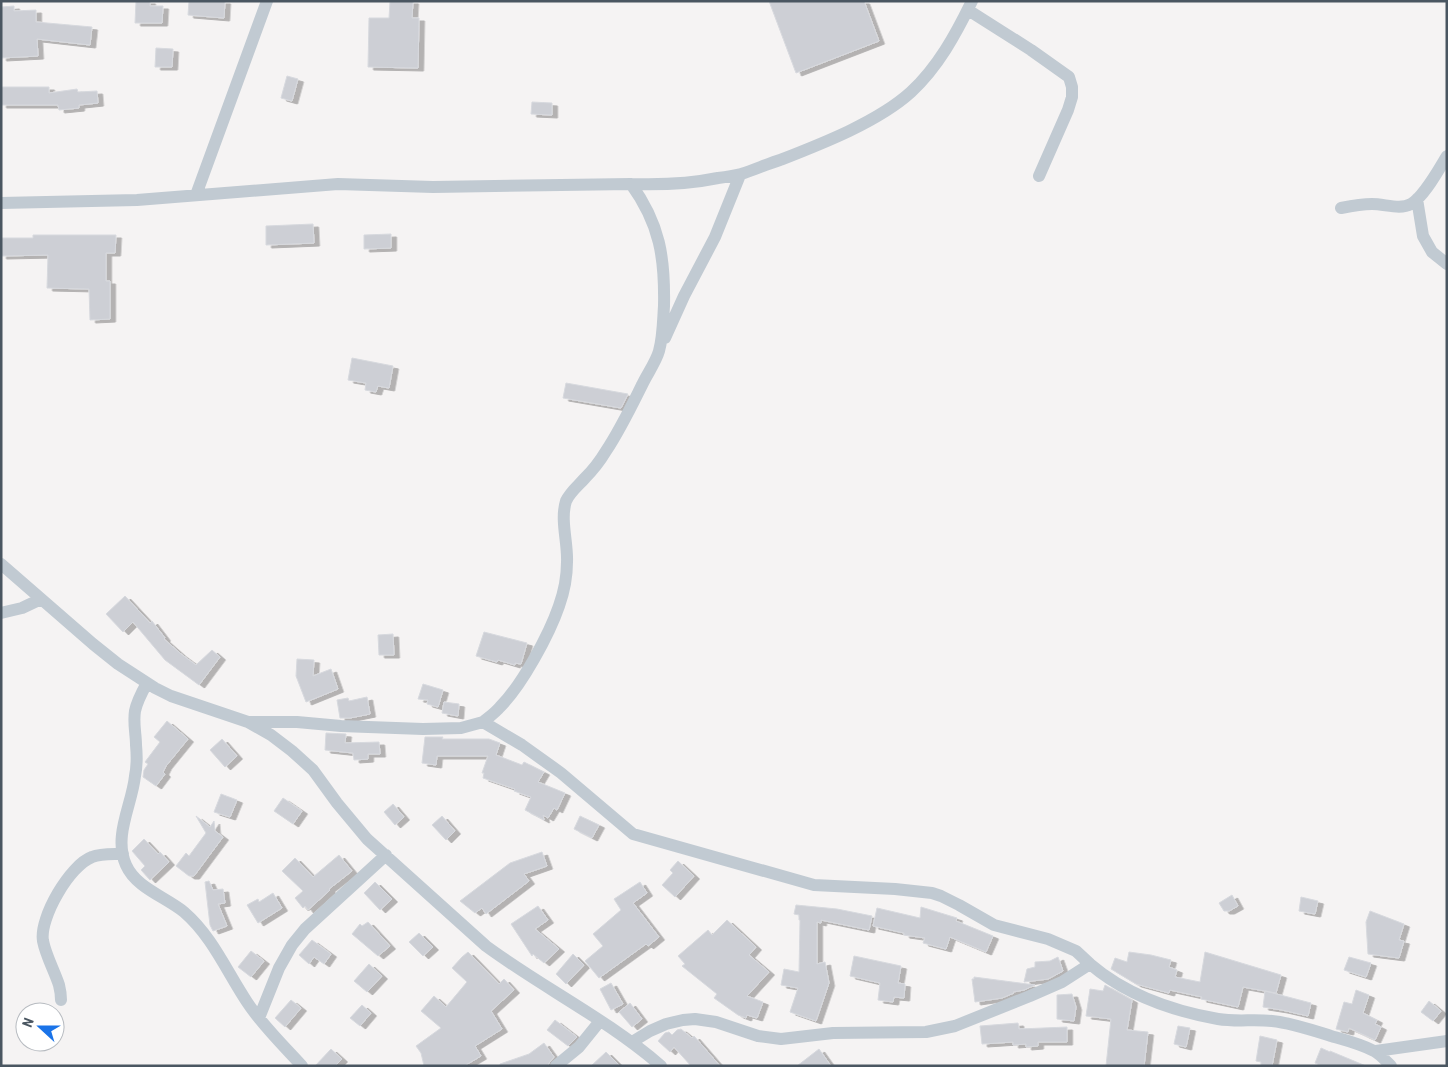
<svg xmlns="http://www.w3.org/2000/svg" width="1448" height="1067" font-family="'Roboto Condensed',sans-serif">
	<defs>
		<filter id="shadow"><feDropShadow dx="5.5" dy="3" stdDeviation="0" flood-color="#0004"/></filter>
	</defs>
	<rect width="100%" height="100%" fill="#f5f3f3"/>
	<path fill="#cdcfd5" stroke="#d7d9de" filter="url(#shadow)" d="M136,1H150V6H163L162,23H135Z
		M189,1H225L224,18L188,15Z
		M390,1H413L412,18H419L418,68L368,67L369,18H389Z
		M769,1H864L879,41L796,73Z
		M14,6V11L36,10V22L92,27L90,45L37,39L38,56L1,58V7Z
		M156,48L173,49L172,67H155Z
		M287,76L298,79L292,101L281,98Z
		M1,87H49V93L77,89L78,92L97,91L98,103L79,105V108L59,110L58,105H1Z
		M532,102L552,103V115L531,114Z
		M313,224L314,243L266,245V226Z
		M391,234V248L364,249V235Z
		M33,235H116L115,253H106V281H110V319L90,320L89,289L47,288L48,255L1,256V238H33Z
		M352,358L393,366L389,388L378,386L376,392L365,390L366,383L348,380Z
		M566,383L628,394L621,408L563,398Z
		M125,596L150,623L152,621L165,638L164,639L181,654L196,665L212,650L220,657L199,685L165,660L133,622L123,632L106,614Z
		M484,632L527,643L521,664L515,663V665L498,660L497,662L476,656Z
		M393,634L394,655H379L378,635Z
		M297,659L314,660L313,676L331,669L338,689L306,702L296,676Z
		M423,684L443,690L438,707L427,704L428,700L418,699Z
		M367,697L370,714L350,718H340L337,700L348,698L349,701Z
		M444,702L459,704L458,716L442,713Z
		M167,721L188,739L166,766L163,772L165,774L156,786L143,777L144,770L148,764L145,762L160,742L154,737Z
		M326,733L346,734L345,743L379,742L380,754H368V759L354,760L353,753L325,750Z
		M425,737H443L442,739H489L500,743L496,755L522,765L524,762L544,772L538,782L565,793L557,810L554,808L548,818L543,815L544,820L525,810L531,797L514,791L515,789L483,778L484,773H482L488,756H437L436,765L422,763Z
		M222,739L237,756L225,767L210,750Z
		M221,794L237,800L230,817L214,812Z
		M283,798L302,811L293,824L274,811Z
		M393,804L404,817L395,825L384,812Z
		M196,816L210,827L214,821L215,831L223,837L194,876H189L176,866L186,853L189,856L206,833Z
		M442,816L455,831L446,840L432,825Z
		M580,816L599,825L592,838L574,829Z
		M144,839L158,854L160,852L169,862L150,880L141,870L145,866L132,851Z
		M542,852L547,866L524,874L529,881L486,914L482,908L475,913L460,901L510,863Z
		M339,855L352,871L329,889L330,890L308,910L305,906L303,908L295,898L303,891L282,871L295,858L313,877Z
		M678,861L694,876L675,897L662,885L673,873L670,870Z
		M209,881L213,890L223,889L225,903L218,904L227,926L213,931L210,925L205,882Z
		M375,882L392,899L380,910L364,893Z
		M640,882L647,893L633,903L659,937L648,946L646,944L599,978L585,961L603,946L593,934L621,910L614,899Z
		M273,893L282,908L258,923L247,905L258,899L259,902Z
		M1232,895L1238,906L1229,911H1224L1219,903Z
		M1301,897L1318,901L1315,914L1299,911Z
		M796,905L837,909L872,916L869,930L821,920V923L817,922V964L825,962L829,983L816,1021L790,1012L798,988L781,985L784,969L799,972L800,920H799V915L794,914Z
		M538,906L548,920L535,929L559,949L544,963L533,954L532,956L511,924Z
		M921,907L957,918L956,921L993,936L986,952L950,937L946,949L923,943L925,938L904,935V933L873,926L877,908L920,918Z
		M1370,911L1404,924L1399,940L1404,941L1399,958L1368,954L1366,922Z
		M727,920L756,947L749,955L769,972L747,996L763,1002L757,1018L747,1015L746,1018L738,1015L714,998L717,994L682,966L685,964L678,956L708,930L712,935Z
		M368,922L390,946L378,956L352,934L360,924L362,926Z
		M419,933L433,947L423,956L409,942Z
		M312,940L331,954L324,964L314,957L309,964L299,955Z
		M251,951L264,961L251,977L238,967Z
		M468,952L499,984L504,979L514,990L491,1011L502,1029L475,1046L481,1056L464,1066H424L421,1053L416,1046L441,1028L421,1011L434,996L446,1007L467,982L452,968L462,957Z
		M1129,952L1151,955L1171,960L1169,967L1177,970L1175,977L1200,982L1205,952L1281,975L1276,993L1243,987L1238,1007L1201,999L1202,997L1170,990L1169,993L1136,984L1111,969L1115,958L1127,962Z
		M573,954L584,965L566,984L556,974Z
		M854,956L901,966L898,983L905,984L904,998L894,997L893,1002L878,1000L880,983L850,976Z
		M1058,957L1063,971L1048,979L1024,982L1027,969L1035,967V962L1050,961Z
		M1349,957L1371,963L1366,977L1344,970Z
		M369,964L382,976L367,992L354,981Z
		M974,977L1035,985L1024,990L1013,992L1014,993L1002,998L975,1002L972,979H974Z
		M611,983L623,1004L611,1010L600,989Z
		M1105,985L1132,1000L1127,1030L1148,1032L1144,1066H1106L1111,1019L1086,1016L1090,989L1103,991Z
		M1356,990L1369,995L1363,1013L1377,1020L1375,1024L1381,1027L1375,1040L1349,1028L1348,1032L1336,1029L1344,1002L1352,1004Z
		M1265,991L1311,1003L1308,1016L1282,1010L1263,1007Z
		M1072,994L1076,1007L1074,1021L1057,1019V995Z
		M291,1000L301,1008L285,1027L275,1018Z
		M1429,1001L1441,1011L1433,1021L1421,1012Z
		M630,1003L642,1019L632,1027L619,1012Z
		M362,1005L371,1013L360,1026L350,1018Z
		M555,1020L577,1037L568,1046L547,1030Z
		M1018,1023L1019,1029L1067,1027V1042H1038V1046L1026,1047V1044L1013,1045V1042L982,1044L980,1026Z
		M1178,1026L1190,1028L1186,1047L1174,1044Z
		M681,1029L692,1038L694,1036L720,1066H691L674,1047L670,1052L658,1041L665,1033L669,1032L672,1035L677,1030Z
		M1260,1036L1277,1040L1272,1066H1261V1062L1256,1061Z
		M544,1043L554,1057L549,1063L548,1066H500V1064L529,1054Z
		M1321,1048L1330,1052V1051L1366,1066H1322L1315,1063Z
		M331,1049L342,1059L335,1066H315Z
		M819,1049L831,1066H797Z
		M606,1052L620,1066H591Z"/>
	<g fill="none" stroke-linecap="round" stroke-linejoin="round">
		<path stroke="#c1cad2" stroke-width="12" d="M968,10L1031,50L1069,77L1072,87V97L1068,110L1039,176
			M196,195L267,1
			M1417,199L1423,236L1432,252L1447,264
			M1,203L137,200L338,184L433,187L631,184C661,185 689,184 718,178C726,177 733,176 741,174C754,170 767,164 780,160C821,144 878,122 911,92C938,67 956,34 972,1
			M1341,208C1351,206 1362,204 1372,204C1385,204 1400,210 1411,204C1424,197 1439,169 1447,156
			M665,338L684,296L715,237L740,175
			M1,564L93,644L118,664L155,688L171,696L248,722L271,735L292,751L313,770L337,803L367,839L486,946C543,988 607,1019 661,1066
			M1,613L22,608L41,599
			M147,683C142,692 137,701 135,711C133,723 136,734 136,745C137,755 137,766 135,776C132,805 113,836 126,865C136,888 166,897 184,912C212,936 227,972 247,1002C262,1025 283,1045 302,1066
			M248,722H297L341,726L423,729L461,728L483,722L522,745L561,773L633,834L814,885L895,889L932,893L941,896L959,905L994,925L1048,939L1076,951L1090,964
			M483,722C489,717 495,713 500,707C522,685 549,635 559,606C564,592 567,577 567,562C568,543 560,520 566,501C570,492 579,485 585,478C593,470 600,461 606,451C620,430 631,407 642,385C647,374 656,362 659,351C663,337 663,320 664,306C665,258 660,224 631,184
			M61,1000C61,995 60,989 59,985C54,970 46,956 43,941C39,918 70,865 92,857C101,853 113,854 123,854
			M259,1018L279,968L292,945L305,929L386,855
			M632,1042L650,1031L666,1024L683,1020L695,1019L716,1022L758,1036L781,1039L833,1033L926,1032L955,1026L1030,996L1062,982L1090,964C1125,994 1173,1011 1218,1019C1236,1022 1254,1019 1272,1021C1292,1023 1312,1030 1331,1036C1345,1040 1361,1044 1374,1051C1380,1054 1386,1061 1391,1066
			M1376,1051L1447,1041
			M556,1066L579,1047L600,1021"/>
	</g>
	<rect width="1448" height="1067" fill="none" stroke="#4a5661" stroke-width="5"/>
	<g transform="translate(40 1027) rotate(291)"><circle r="24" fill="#ffffff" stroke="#b7bbc0"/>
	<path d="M0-4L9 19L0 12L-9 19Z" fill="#1a73e8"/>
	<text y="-8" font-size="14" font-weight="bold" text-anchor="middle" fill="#4a5661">N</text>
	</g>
</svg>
